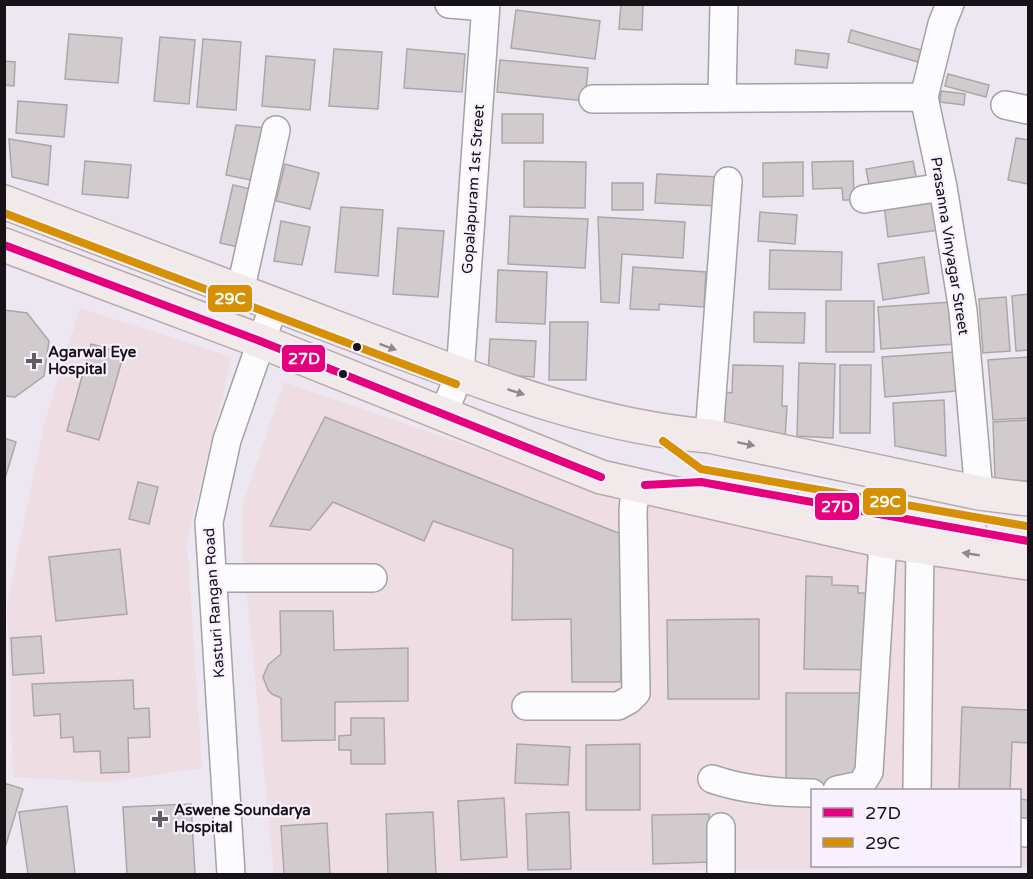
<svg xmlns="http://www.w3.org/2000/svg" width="1033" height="879" font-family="'Varela Round',sans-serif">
	<rect width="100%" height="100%" fill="#ece7f0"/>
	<path fill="#eedee3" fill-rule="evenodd" d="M80,308L232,357L187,542L202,768L105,782L13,777L7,606L44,425Z
		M284,382L597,490L881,557L1028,580V867L274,874L243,553L242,507ZM812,790H1020V866H812Z"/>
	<path fill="#d2cbce" stroke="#aca6a9" stroke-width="1.5" d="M621,4H643L642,30L619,29Z
		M516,10L600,21L595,59L511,48Z
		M851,30L921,50L918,62L848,42Z
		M69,34L122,38L118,83L65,79Z
		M160,37L195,40L189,104L154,101Z
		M203,39L241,42L236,110L197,107Z
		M334,49L382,52L378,109L329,106Z
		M407,49L465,54L462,92L404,88Z
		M796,50L829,54L827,68L795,64Z
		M266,56L315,60L310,110L262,106Z
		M500,60L588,68L585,101L497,92Z
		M4,61L15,62L14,86L4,85Z
		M948,74L989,85L986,97L945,86Z
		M941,91L965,94L964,105L940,102Z
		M18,101L67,105L64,137L16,133Z
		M502,114H543V143H502Z
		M236,125L265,128L256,181L226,175Z
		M1016,138L1028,140V184L1008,180Z
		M9,139L51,146L48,185L12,177Z
		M85,161L131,165L128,198L82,194Z
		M524,161L586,162L585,208L524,207Z
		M853,161L854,200H843L842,188L813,189L812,162Z
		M913,161L918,187L871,195L866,169Z
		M803,162V196L763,197V163Z
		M285,164L319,173L310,209L276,201Z
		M657,174L720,177L718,206L655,203Z
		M612,183H643V210H612Z
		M233,185L259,191L247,249L220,243Z
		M934,198L939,230L888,237L884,205Z
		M341,207L383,210L378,276L335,272Z
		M760,212L797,215L795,244L758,241Z
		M510,216L588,219L585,268L508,264Z
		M598,217L685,222L683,258L622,254L619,303L601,302Z
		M281,221L310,227L302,265L274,261Z
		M398,228L444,231L438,297L393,294Z
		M770,250L842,252L841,290L769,289Z
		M924,257L929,293L883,300L878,264Z
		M633,267L706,272L704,307L659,304V310L630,309Z
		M498,270L547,272L545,324L496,322Z
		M1028,294V350L1016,351L1012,296Z
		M1006,297L1010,351L983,353L979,299Z
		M826,301H874V352H826Z
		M952,302L955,344L881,349L878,307Z
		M4,310L27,313L49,341L44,376L15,397L4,396Z
		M754,312L805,313L804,343L754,342Z
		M550,322H588L586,380H549Z
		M490,339L536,341L534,377L488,374Z
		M91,344L124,353L99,440L67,431Z
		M954,352L957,391L885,397L882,357Z
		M1028,357V418L993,420L988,360Z
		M799,363L835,364L833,438L797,436Z
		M733,365L783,366L782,406H787L785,439L722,428L726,392L732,393Z
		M840,365H871L870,433H840Z
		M944,400L946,456L895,446L893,403Z
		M325,417L621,534V682H572L571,619L512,620L513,549L433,521L424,541L333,502L310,530L270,526Z
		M1028,420V481L995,479L993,422Z
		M4,438L16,442L4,482Z
		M138,482L158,487L149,524L129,519Z
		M120,549L127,614L56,621L49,557Z
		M806,576L832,577V585L858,586V593H877L875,670L804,669Z
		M280,611H333L334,650L408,648V701L335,702V740L282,741L281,698L272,694L268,690L263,677L268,665L281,654Z
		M759,619V699H668L667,620Z
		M41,636L44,673L13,675L11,638Z
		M133,680L134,709L149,708L150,737L128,738L129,772L101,773L100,751L74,752L73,737L61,738L60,714L34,716L32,684Z
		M786,693H872V790H812L786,801Z
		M962,707L1028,710V743L1012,742L1010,790H959Z
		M351,718H384L385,764H351V750H339V736L351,735Z
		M517,744L570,747L568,785L515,783Z
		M640,744V810H586V745Z
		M4,783L23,789L4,851Z
		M504,798L507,857L461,860L458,801Z
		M1020,799L1028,800V824H1020Z
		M191,804L195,874H127L123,807Z
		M67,806L75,874H28L19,812Z
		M433,812L436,874H388L386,814Z
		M569,812L571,869L528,870L526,814Z
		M709,814L710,862L653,864L652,815Z
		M327,823L330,874H284L281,826Z"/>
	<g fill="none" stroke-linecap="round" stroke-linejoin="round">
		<defs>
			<path id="minor" d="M449,4L485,7
				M950,4L942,24L924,97L943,187L963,311L979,493
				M722,97L724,4
				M593,99L924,97
				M1005,105L1028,110
				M864,199L943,187
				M240,292L276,130
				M443,414L460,374L486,4
				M709,436L728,181
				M213,578H373
				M526,706H618L629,700L636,693L633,511L634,500L645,485
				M712,779C744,790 779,793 812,793
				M837,790L861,785L869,772L883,541
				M917,790L920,546
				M1020,832L1028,833
				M231,874L209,522L227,440L274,305
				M721,874V827"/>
			<path id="major" d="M4,202C127,249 250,296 374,342C482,382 593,427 709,436L979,493L1028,499
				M4,245L260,341L601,477L883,541L1028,563
				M812,502L970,532"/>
		</defs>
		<use href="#minor" stroke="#a4a1a7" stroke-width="30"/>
		<use href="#major" stroke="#b8a8ab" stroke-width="36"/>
		<use href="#minor" stroke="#fcfbfd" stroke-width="27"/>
		<use href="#major" stroke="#f2eaea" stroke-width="33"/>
		<defs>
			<path id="bus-1" d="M4,245L260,341L601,477
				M645,485L701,482L1028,541"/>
			<path id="bus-2" d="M4,213L456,384
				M663,441L701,469L1026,526"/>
		</defs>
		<use href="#bus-1" stroke="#f9f1ff" stroke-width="12"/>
		<use href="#bus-2" stroke="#f9f1ff" stroke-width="12"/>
		<use href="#bus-1" stroke="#e5007d" stroke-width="8"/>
		<use href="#bus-2" stroke="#d59004" stroke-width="8"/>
	</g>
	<defs><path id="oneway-solid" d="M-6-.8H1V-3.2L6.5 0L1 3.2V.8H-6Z" transform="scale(1.5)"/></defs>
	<g fill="#8f898c">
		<use href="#oneway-solid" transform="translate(388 347) rotate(20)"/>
		<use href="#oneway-solid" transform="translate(516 392) rotate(18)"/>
		<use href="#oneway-solid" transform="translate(746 444) rotate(12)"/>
		<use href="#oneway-solid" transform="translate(971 554) rotate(-171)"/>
	</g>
	<g fill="#161218" stroke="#f9f1ff" stroke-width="2">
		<circle cx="357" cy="347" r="5"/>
		<circle cx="343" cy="374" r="5"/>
	</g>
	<g fill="#615d64" stroke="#f9f1ff" stroke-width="2">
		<path d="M31 352h6v6h6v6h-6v6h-6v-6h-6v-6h6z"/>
		<path d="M157 810h6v6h6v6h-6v6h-6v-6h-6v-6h6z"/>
	</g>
	<g text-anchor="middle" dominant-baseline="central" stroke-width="4.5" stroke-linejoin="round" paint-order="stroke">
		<g font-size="15" fill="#161218" stroke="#f9f1ff">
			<text transform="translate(473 189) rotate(-86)">Gopalapuram 1st Street</text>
			<text transform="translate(950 246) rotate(81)">Prasanna Vinyagar Street</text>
			<text transform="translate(214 603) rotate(-94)">Kasturi Rangan Road</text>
		</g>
		<g font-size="15" font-weight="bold" fill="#161218" stroke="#f9f1ff" text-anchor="start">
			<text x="48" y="352">Agarwal Eye<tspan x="48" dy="17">Hospital</tspan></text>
			<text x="174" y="810">Aswene Soundarya<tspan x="174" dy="17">Hospital</tspan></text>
		</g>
	</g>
	<g stroke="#f9f1ff" stroke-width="2">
		<rect x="207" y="284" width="46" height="29" rx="6" fill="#d59004"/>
		<rect x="281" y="344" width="45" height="29" rx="6" fill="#e5007d"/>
		<rect x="862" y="487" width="45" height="29" rx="6" fill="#d59004"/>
		<rect x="814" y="492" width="46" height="29" rx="6" fill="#e5007d"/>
	</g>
	<g font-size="16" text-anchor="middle" font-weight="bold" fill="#fff">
		<text x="230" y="304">29C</text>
		<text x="304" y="364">27D</text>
		<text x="885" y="507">29C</text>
		<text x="837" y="512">27D</text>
	</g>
	<rect width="1033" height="879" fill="none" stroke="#161218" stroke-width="12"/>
	<rect x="811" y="789" width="210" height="78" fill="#f9f1ff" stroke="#9e98a3" stroke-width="1.5"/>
	<rect x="823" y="808" width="30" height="9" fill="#e5007d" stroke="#9e98a3" stroke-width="1.5"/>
	<text x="865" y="819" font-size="18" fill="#161218">27D</text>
	<rect x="823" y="838" width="30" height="9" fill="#d59004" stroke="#9e98a3" stroke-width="1.5"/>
	<text x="865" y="849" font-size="18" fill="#161218">29C</text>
</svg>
